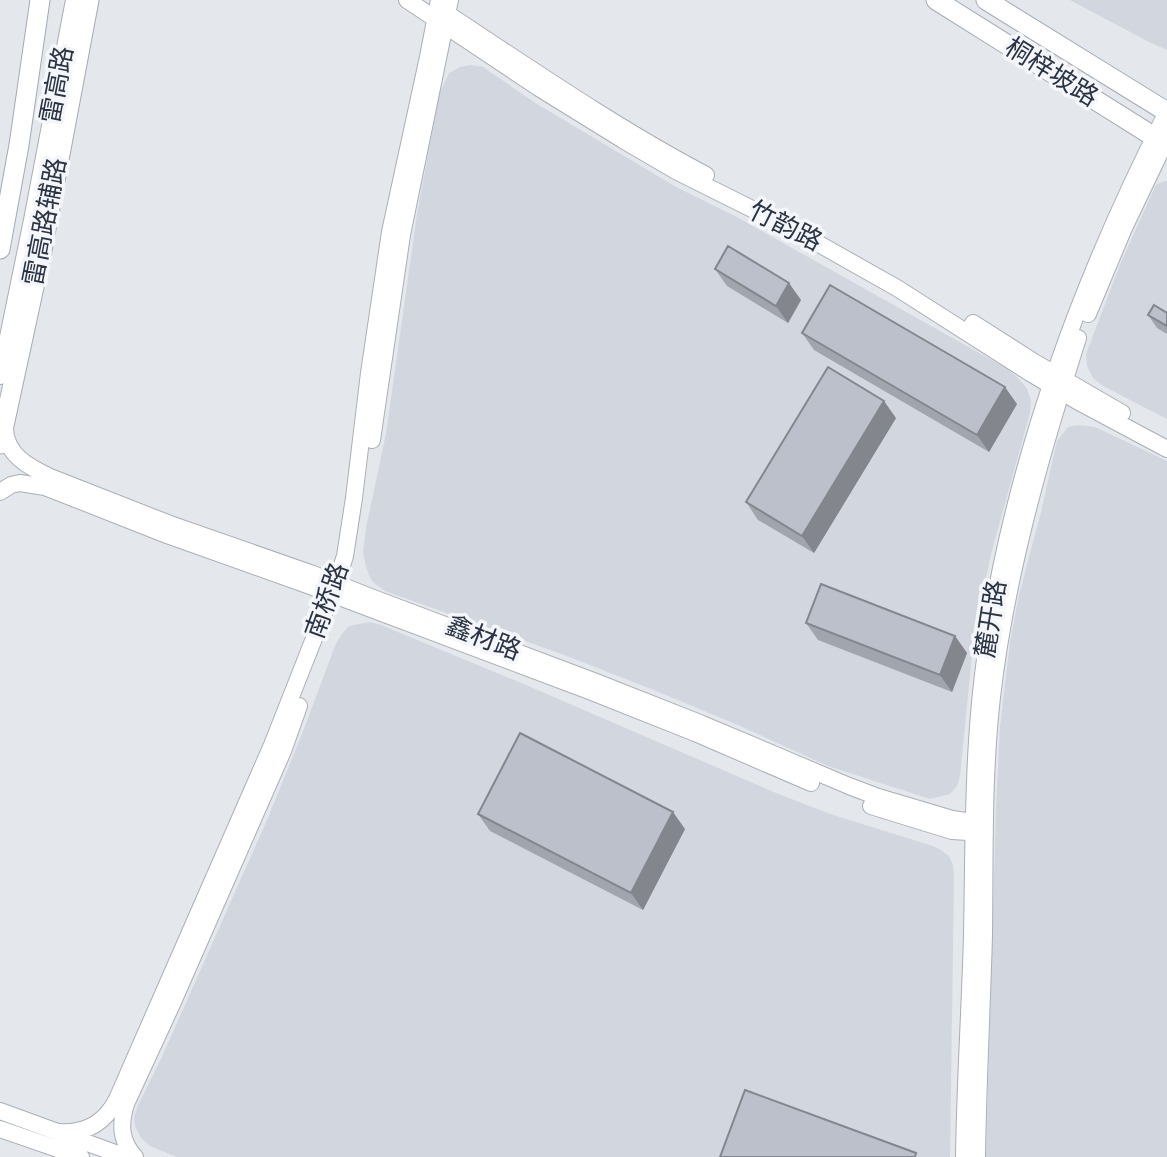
<svg xmlns="http://www.w3.org/2000/svg" width="1167" height="1157" font-family="'Sofia Sans Condensed','Noto Sans SC',sans-serif">
	<rect width="100%" height="100%" fill="#e4e7ec"/>
	<path fill="#d2d6de" d="M1070,0H1167V50L1145,40Z
		M471,65L483,67L537,104L676,187L735,216L1006,368L1019,379L1027,389L1031,400L1030,413L991,554L974,635L960,776L957,786L950,794L930,799L828,766L738,725L656,691L567,656L385,591L374,583L370,578L366,566L363,552L366,528L386,434L417,214L439,95L449,73L460,67Z
		M1164,181H1167V419L1103,386L1093,378L1087,366L1086,354L1121,262L1156,185Z
		M1078,425L1095,427L1167,461V1157H986L996,807L1000,727L1010,642L1019,595L1041,512L1057,441L1068,427Z
		M370,622L381,625L526,685L776,793L830,814L933,846L941,850L949,856L953,865L954,877L950,1157H177L150,1146L141,1138L135,1126L134,1118L138,1105L161,1059L267,820L302,734L335,646L341,635L349,626Z"/>
	<g fill="none" stroke-linecap="round" stroke-linejoin="round">
		<defs>
			<path id="secondary" d="M407,0L539,88L623,140L676,171L796,231L897,288L1030,373L1077,401L1167,449
				M440,9C527,66 613,126 706,175
				M1088,314L1124,228L1167,138
				M973,323L1034,362L1122,413
				M0,376L32,220L74,0
				M5,429C6,455 29,467 50,477L170,524L313,574L368,596L596,682L700,723L849,786L878,797L952,819L966,821L985,822
				M372,440L402,235L450,0
				M0,492L11,485L20,483L45,487L167,535L310,586L592,692L695,733L811,783
				M871,806L952,831L985,833
				M0,1111L126,1157
				M0,1129L81,1157
				M59,1132C86,1134 105,1123 117,1099L272,745L339,575L345,556L354,498L369,373L390,232L428,57L439,0
				M135,1157C120,1141 120,1124 126,1104L173,1002L283,751L299,706
				M964,1157C965,1083 970,1009 972,935C974,831 972,730 990,627C1020,446 1084,274 1167,112
				M977,1157C978,1083 982,1009 984,935C985,856 983,776 992,697C1006,575 1041,454 1078,338"/>
			<path id="primary" d="M936,0L1167,145
				M986,0L1167,112
				M0,249L19,145L40,0
				M0,444L42,250L89,0"/>
		</defs>
		<use href="#secondary" stroke="#a9aeb7" stroke-width="18"/>
		<use href="#primary" stroke="#a3abb8" stroke-width="21"/>
		<use href="#secondary" stroke="#fff" stroke-width="16"/>
		<use href="#primary" stroke="#fff" stroke-width="19"/>
	</g>
	<path fill="#a1a5ae" d="M715,269L801,300L788,323L727,286Z
		M1167,313V334L1157,328L1148,315Z
		M802,333L1017,404L989,452L814,350Z
		M896,418L814,553L758,520L746,502Z
		M806,623L955,636L967,653L952,692L818,640Z
		M478,814L685,829L643,910L490,831Z"/>
	<path fill="#83868d" d="M789,283L801,300L788,323L776,306Z
		M1005,387L1017,404L989,452L977,435Z
		M884,401L896,418L814,553L802,536Z
		M955,636L967,653L952,692L940,675Z
		M673,812L685,829L643,910L631,893Z"/>
	<path fill="#bbc0ca" stroke="#83868d" stroke-width="2" d="M728,246L789,283L776,306L715,269Z
		M830,285L1005,387L977,435L802,333Z
		M1154,305L1167,313V326L1148,315Z
		M828,367L884,401L802,536L746,502Z
		M821,584L955,636L940,675L806,623Z
		M520,733L673,812L631,893L478,814Z
		M745,1090L916,1153L915,1157H720Z"/>
	<g text-anchor="middle" dominant-baseline="central" stroke-width="7" stroke-linejoin="round" paint-order="stroke">
		<g font-size="26" fill="#2b3445" stroke="#f4f6f9">
			<text transform="translate(1051 73) rotate(32)">桐梓坡路</text>
			<text transform="translate(58 85) rotate(-79)">雷高路</text>
			<text transform="translate(46 222) rotate(-79)">雷高路辅路</text>
			<text transform="translate(785 227) rotate(27)">竹韵路</text>
			<text transform="translate(328 601) rotate(-70)">南桥路</text>
			<text transform="translate(992 619) rotate(-81)">麓开路</text>
			<text transform="translate(483 639) rotate(21)">鑫材路</text>
		</g>
	</g>
</svg>
